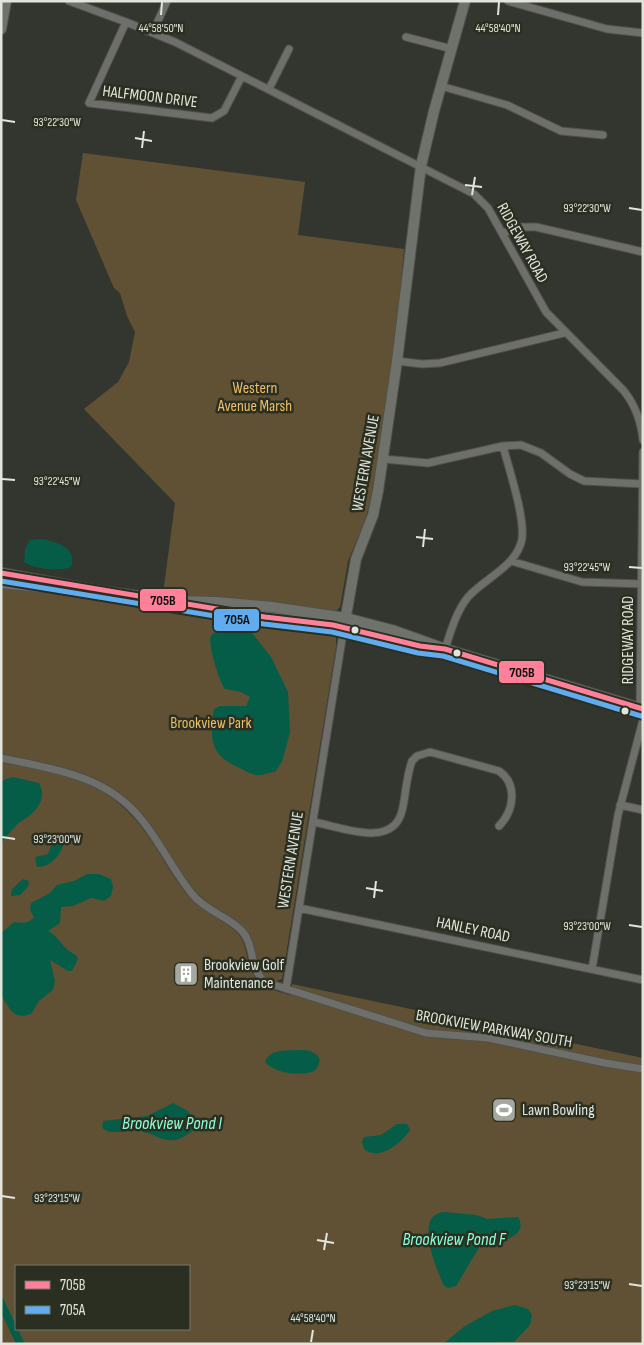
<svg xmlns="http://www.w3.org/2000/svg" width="644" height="1345" font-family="'Sofia Sans Condensed',sans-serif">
	<rect width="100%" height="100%" fill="#33362e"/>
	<path fill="#615134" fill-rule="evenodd" d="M83,153L305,182L298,235L404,249L396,340L374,488L365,521L348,561L340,607L336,611L163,594L175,503L84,409L118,382L129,362L135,332L127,316L120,293L114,288L76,200Z
		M1,586L167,604L332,630L336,633V647L282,979L273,982L262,975C255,961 255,941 245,929C231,913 207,907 191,886C175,865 163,841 147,820C109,770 57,766 1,754Z
		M1,762C65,776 108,778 148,836C162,856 174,880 191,899C204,913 230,923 239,935C244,941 245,949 247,956C254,986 263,987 290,995L292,984L643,1058V1344H1ZM16,1266H189V1329H16Z"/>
	<path fill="#055d47" d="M42,539C56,542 78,547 71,567C60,572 34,569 24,562L25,549L30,540Z
		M224,627L245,630L252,633L271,657L288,692L290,732L282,762L275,772C269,772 265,775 260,775C254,776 247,772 242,769C210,756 209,740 214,709L220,706H246L250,697L241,692L225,689C220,683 207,644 211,636C213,632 220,630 224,627Z
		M13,777L39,783C49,800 33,815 20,822C16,825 4,839 1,844V781Z
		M60,833L65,841C61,854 52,867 37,867L35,857L48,854L55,836Z
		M87,874H99L111,879L113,887L111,896L104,901L91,898L73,906L61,907L60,923L48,931C61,938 61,948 76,955L78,959L72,971H68L50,960L55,981L53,990L39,1001L31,1014L24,1016L17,1015L11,1011L1,995V933L14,922C22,923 29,924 34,917L30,910L31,903L50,893L57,885L74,881Z
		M23,879L29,881L28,887L20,895L11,896L12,889Z
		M299,1050C309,1050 316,1051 320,1060L316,1070C303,1077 275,1074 265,1062C270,1048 288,1051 299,1050Z
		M173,1103L188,1111L196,1122C196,1128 193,1131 188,1134C169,1148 159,1135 140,1131C127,1128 113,1137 102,1128L103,1121L147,1116Z
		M397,1124H407L410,1130C402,1143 378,1162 364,1149L362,1142L364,1137L381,1135Z
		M445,1212L476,1215L488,1219L518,1217C531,1239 493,1243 480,1246L456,1286L448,1288L444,1286C437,1270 412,1213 445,1212Z
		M1,1294L25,1344H16L1,1312Z
		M515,1305L528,1309L532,1315L530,1325L514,1342L443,1344L465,1326L492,1311Z"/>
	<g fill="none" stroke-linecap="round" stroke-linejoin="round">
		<defs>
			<path id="street" d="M69,1L126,22L175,42L474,194L488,208L546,312L624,391C636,406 641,421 643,440
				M508,1L607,29L643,33
				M126,22L89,103L212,118L224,111L242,76
				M153,32L167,1
				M406,37L452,49
				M441,86L507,105L561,131L603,135
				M269,89L289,49
				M503,233L521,227H536L643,252
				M397,361L422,364L440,363L564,333
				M383,459L428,463L503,446L521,445L541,453L570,474L584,481L643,484
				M511,561L582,582L643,584
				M445,649C451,631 456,612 468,597C485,578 517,566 522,539C525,517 509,469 503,446
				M640,708L643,452
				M1,758C53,769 106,775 141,819C161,843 173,871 193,895C206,911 228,916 242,931C255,945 249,969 265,982L426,1033L488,1038L605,1063L643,1069
				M620,805L643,810
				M313,822C340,826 392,850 402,811C406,795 406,777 412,761L417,756L430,752L499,771C518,784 514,811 499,826
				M299,908L643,980
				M592,969L618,815L643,720
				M286,989L344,627"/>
			<path id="secondary" d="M1,29L6,1
				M1,573L100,591L184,602
				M1,583L70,590
				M177,601L216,602L272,607L346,618L392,630L445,649L643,709
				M201,606L265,617L333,625L437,649
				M344,627L356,559L373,515L378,491L397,361L421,166L434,111L465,1"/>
		</defs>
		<use href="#street" stroke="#4f514b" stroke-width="9"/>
		<use href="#secondary" stroke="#4f514b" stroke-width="12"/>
		<use href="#street" stroke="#6e6e6a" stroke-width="7"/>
		<use href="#secondary" stroke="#6f726b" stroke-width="10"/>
		<defs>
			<path id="bus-1" d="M1,573L265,617L333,625L420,646L445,649L643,709"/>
			<path id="bus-2" d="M1,581L264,624L332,632L418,653L443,656L641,716"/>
		</defs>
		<use href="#bus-1" stroke="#2a2f21" stroke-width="9"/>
		<use href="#bus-2" stroke="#2a2f21" stroke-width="9"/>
		<use href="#bus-1" stroke="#ff8098" stroke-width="5"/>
		<use href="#bus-2" stroke="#60acee" stroke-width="5"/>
	</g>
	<path fill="none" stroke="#e1e5dc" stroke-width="2" d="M161,15L162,2M498,15L499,2M2,120L15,122M135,138L152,141M142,148L144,131M465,185L482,187M472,195L475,177M629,208L642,210M2,479L15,480M416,537L433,539M423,547L425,529M629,567L642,568M2,837L15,839M366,888L383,891M374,898L376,881M629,925L642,927M2,1196L15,1198M317,1240L334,1243M324,1250L327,1233M629,1284L642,1286M311,1342L313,1330"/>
	<defs>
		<symbol id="building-square" viewBox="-11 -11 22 22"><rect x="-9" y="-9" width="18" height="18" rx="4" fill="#a4a89f" stroke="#2a2f21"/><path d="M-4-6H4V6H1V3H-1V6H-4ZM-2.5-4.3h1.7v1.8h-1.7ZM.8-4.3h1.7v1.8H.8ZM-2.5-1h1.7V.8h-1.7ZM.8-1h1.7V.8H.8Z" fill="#fff"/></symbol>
		<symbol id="stadium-square" viewBox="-11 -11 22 22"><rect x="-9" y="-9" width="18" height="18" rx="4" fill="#a4a89f" stroke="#2a2f21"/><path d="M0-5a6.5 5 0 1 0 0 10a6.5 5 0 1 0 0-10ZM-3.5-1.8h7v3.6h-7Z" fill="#fff"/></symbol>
	</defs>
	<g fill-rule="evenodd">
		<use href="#building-square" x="172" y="960" width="28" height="28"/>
		<use href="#stadium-square" x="490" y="1096" width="28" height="28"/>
	</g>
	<g fill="#e1e5dc" stroke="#2a2f21" stroke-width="2">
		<circle cx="355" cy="630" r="4.5"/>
		<circle cx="457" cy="653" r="4.5"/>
		<circle cx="625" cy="711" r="4.5"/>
	</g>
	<g text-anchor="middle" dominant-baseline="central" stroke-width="5" stroke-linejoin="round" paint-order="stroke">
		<g font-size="16" fill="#e1e5dc" stroke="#2a2f21">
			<text transform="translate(150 97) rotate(7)">HALFMOON DRIVE</text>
			<text transform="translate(522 243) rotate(61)">RIDGEWAY ROAD</text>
			<text transform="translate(366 463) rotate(-80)">WESTERN AVENUE</text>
			<text transform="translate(628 640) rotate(-90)">RIDGEWAY ROAD</text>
			<text transform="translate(291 860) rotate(-81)">WESTERN AVENUE</text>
			<text transform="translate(473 930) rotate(12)">HANLEY ROAD</text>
			<text transform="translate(494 1029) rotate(10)">BROOKVIEW PARKWAY SOUTH</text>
		</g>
		<g font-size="16" fill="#eebd67" stroke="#2a2f21">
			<text x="255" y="388">Western<tspan x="255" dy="18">Avenue Marsh</tspan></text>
			<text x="211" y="723">Brookview Park</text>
		</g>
		<g font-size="16" fill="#e1e5dc" stroke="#2a2f21" text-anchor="start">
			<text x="204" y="965">Brookview Golf<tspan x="204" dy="18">Maintenance</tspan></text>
			<text x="522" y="1110">Lawn Bowling</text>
		</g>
		<g font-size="18" font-style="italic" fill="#8dfed7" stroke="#2a2f21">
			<text x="172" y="1123">Brookview Pond I</text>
			<text x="454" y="1239">Brookview Pond F</text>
		</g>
	</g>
	<g font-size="12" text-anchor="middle" fill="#e1e5dc" stroke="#2a2f21" stroke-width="5" stroke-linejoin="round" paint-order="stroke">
		<text x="161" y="32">44°58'50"N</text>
		<text x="498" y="32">44°58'40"N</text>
		<text x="57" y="126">93°22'30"W</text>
		<text x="587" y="212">93°22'30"W</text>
		<text x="57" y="485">93°22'45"W</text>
		<text x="587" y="571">93°22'45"W</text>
		<text x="57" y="843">93°23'00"W</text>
		<text x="587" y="930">93°23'00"W</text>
		<text x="57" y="1202">93°23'15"W</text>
		<text x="587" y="1289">93°23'15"W</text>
		<text x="313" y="1322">44°58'40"N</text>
	</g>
	<g stroke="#2a2f21" stroke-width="2">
		<rect x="139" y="588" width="48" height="24" rx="5" fill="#ff8098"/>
		<rect x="213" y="608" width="47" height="24" rx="5" fill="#60acee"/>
		<rect x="498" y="660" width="47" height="24" rx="5" fill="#ff8098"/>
	</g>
	<g font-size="14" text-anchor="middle" font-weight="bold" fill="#111">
		<text x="163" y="605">705B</text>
		<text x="237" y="624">705A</text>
		<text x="522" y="677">705B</text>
	</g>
	<rect width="644" height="1345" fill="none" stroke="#e1e5dc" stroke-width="5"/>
	<rect x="15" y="1265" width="175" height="65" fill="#2a2f21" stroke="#73786c"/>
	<rect x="25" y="1281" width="25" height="8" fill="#ff8098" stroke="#73786c"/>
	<text x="60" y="1290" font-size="15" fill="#e1e5dc">705B</text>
	<rect x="25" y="1306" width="25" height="8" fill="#60acee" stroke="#73786c"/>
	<text x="60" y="1315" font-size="15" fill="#e1e5dc">705A</text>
</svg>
